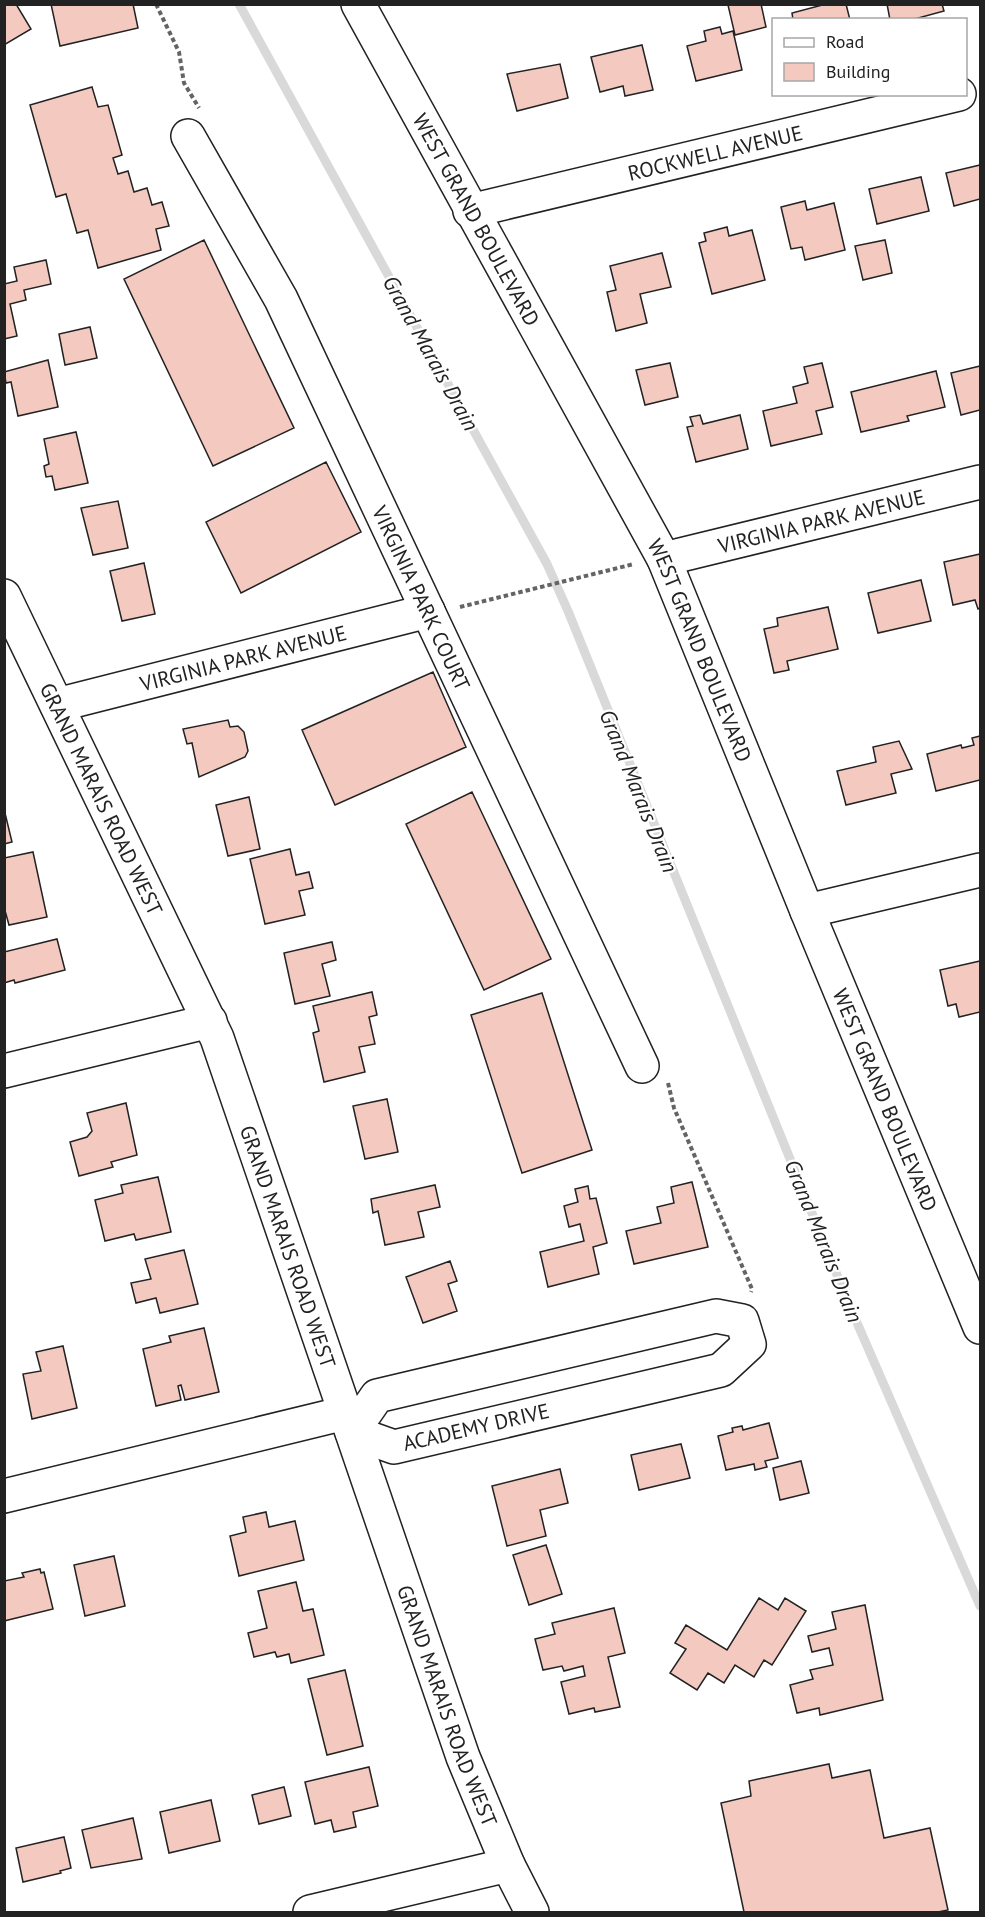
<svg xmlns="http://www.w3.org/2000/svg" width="985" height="1917" font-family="'PT Sans',sans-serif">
	<rect width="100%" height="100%" fill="#fff"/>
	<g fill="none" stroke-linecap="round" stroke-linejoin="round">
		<path stroke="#d9d9d9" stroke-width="9" d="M239,4L547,564L568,611L848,1302L980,1606"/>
	</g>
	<path fill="#f3c9c0" stroke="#222" stroke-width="1.5" d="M4,4H16L31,29L4,45Z
		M51,4H133L138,28L60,46Z
		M761,4L766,27L735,35L728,5Z
		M826,4H846L850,20H793L792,13Z
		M887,4H942L944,11L911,20H890Z
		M720,27L722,34L733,31L742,70L696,81L687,46L706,41L704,31Z
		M642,45L653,90L625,96L623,86L600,92L591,57Z
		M560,64L568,98L517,111L507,74Z
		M92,87L98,107L108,105L122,155L113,158L118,174L128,171L134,192L147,188L152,205L162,202L169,226L156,229L161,250L98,268L88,230L77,233L66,194L56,197L30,105Z
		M980,165V199L954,206L946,173Z
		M921,177L929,211L877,224L869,189Z
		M805,201L807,210L834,203L845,250L805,260L802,247L791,249L781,207Z
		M727,227L729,236L752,230L765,280L712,294L699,243L706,241L704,233Z
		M204,240L294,428L213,466L124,279Z
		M885,240L892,273L863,280L855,246Z
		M662,253L671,287L640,294L647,323L616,331L607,292L616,290L610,266Z
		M46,260L51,284L24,290L26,300L10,304L17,336L4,339V284L17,281L14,267Z
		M90,327L97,358L65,365L59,334Z
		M48,360L58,407L18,416L11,382L6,383L4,372Z
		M670,363L678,397L645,405L636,370Z
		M822,363L833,407L816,411L822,434L771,446L763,411L797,403L793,387L808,383L804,367Z
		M980,366V410L961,415L951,373Z
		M936,371L945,407L907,416L909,421L861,432L851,392Z
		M700,415L703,424L740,415L748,449L696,462L687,427L693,426L690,417Z
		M76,432L88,483L55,490L52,476L46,477L44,466L49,464L44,439Z
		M326,462L361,532L241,593L206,522Z
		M118,501L128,548L93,555L81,508Z
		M980,554V608L978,609L975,600L953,605L944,562Z
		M144,563L155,614L122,621L110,571Z
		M921,580L931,621L878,633L868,593Z
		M828,607L838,649L787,661L789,670L774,673L764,629L778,626L777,618Z
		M433,672L466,747L335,805L302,730Z
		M228,720L230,727L238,726L244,732L248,751L245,757L199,777L192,743L187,744L183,729Z
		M980,736V780L936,791L927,754L961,745L962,748L974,745L972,738Z
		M899,741L912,769L891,774L896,793L846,805L837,771L876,762L873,747Z
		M472,792L551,959L484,990L406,824Z
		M249,797L260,849L228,856L216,805Z
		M4,809L12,842L4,844Z
		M290,849L296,875L309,872L313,888L299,891L305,915L265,924L250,859Z
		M33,852L47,917L9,925L4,907V858Z
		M57,939L65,970L15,983L14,980L4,983V952Z
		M332,942L336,960L322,964L330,996L295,1004L284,953Z
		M980,961V1012L959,1017L956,1004L948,1006L940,970Z
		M372,992L377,1015L369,1017L375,1044L359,1047L365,1072L324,1082L313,1033L319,1031L313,1006Z
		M542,993L592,1150L522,1173L471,1015Z
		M387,1099L398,1152L365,1159L353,1106Z
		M126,1103L137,1155L111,1162L113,1167L79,1176L70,1142L87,1137L92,1131L87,1113Z
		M158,1177L171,1232L136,1240L134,1234L105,1241L95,1200L123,1193L121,1185Z
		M692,1182L708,1247L634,1264L626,1231L661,1223L657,1207L674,1203L671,1187Z
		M435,1185L440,1207L418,1212L424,1237L385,1245L378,1211L373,1213L371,1199Z
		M588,1186L590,1199L596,1198L607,1243L593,1247L599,1274L548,1287L540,1252L584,1241L580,1224L569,1227L564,1206L578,1202L575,1189Z
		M184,1250L198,1304L160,1313L156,1298L136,1303L131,1283L151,1279L145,1259Z
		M450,1261L457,1281L448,1284L457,1311L423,1323L406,1277Z
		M204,1328L219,1392L185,1400L181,1385L178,1386L181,1400L156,1406L143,1349L171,1342L169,1336Z
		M63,1346L77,1408L32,1419L23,1374L41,1371L36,1352Z
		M769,1423L778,1458L765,1461L767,1467L755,1470L754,1464L726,1470L718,1436L733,1432L732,1428L742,1426L743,1430Z
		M681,1444L690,1478L639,1490L631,1455Z
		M801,1461L809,1493L780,1500L773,1468Z
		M560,1469L568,1503L540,1510L546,1536L507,1546L492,1486Z
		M266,1512L269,1527L295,1521L304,1560L239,1576L230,1536L246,1532L243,1517Z
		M546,1545L562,1594L529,1605L513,1555Z
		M114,1556L125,1606L85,1616L74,1565Z
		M40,1569L41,1573L44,1572L53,1609L4,1621V1581L24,1577L22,1573Z
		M296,1582L303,1611L313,1609L324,1655L291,1663L289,1654L277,1657L275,1652L254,1657L248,1633L267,1628L258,1591Z
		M759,1598L778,1610L785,1598L806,1611L772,1665L764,1660L754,1677L735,1665L724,1683L708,1673L697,1690L670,1673L686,1649L675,1643L686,1625L727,1650Z
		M865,1605L883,1700L820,1715L819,1708L797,1713L790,1685L813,1679L810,1670L833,1665L829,1648L812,1652L808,1636L836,1629L832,1612Z
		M614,1608L625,1653L608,1657L620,1707L595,1712L594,1708L569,1714L561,1682L585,1676L583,1666L564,1671L562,1666L543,1670L535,1639L555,1634L552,1623Z
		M345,1670L363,1746L327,1755L308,1679Z
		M829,1764L832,1778L870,1770L884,1838L930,1828L948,1910L938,1912H744L721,1803L751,1796L749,1781Z
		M369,1767L378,1806L353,1812L356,1827L334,1832L331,1820L315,1824L305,1782Z
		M284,1787L291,1816L259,1824L252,1795Z
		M211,1800L220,1841L169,1853L160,1812Z
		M133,1818L142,1859L91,1868L82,1830Z
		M64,1837L71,1868L60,1871L61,1873L23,1882L16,1848Z"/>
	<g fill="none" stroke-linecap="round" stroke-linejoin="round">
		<defs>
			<g id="minor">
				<path id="s1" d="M358,4L664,559L807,911L980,1327"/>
				<path id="s2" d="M188,136L281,299L642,1066"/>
				<path id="s3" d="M470,211L959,94"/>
				<path id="s4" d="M664,559L980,482"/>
				<path id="s5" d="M4,596L217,1038L463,1757L508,1865L532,1912"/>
				<path id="s6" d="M57,705L428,611"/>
				<path d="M807,911L980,870"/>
				<path d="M4,1071L210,1021"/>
				<path d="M716,1316L742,1321L749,1344L721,1370L394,1447L352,1432L377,1396Z"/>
				<path d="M4,1496L345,1413"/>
				<path d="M310,1912L508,1865"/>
			</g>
		</defs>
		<use href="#minor" stroke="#222" stroke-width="36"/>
		<path stroke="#646464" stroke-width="4" stroke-dasharray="4.5 3" stroke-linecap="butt" d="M156,4L179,52L184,83L199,108
			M460,607L634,564
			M668,1083L674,1108L752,1289L751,1292"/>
		<use href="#minor" stroke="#fff" stroke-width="33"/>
	</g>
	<g text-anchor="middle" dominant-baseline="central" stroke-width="4.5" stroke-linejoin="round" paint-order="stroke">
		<g font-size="21" fill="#222" stroke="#fff">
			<text stroke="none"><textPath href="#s3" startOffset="252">ROCKWELL AVENUE</textPath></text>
			<text stroke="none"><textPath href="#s1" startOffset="246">WEST GRAND BOULEVARD</textPath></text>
			<text stroke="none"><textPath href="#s4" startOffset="162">VIRGINIA PARK AVENUE</textPath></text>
			<text stroke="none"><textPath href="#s2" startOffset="518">VIRGINIA PARK COURT</textPath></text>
			<text stroke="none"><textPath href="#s1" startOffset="732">WEST GRAND BOULEVARD</textPath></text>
			<text stroke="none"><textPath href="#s6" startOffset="192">VIRGINIA PARK AVENUE</textPath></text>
			<text stroke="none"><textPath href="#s5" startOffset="225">GRAND MARAIS ROAD WEST</textPath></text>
			<text stroke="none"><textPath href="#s1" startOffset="1218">WEST GRAND BOULEVARD</textPath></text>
			<text stroke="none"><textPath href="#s5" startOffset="711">GRAND MARAIS ROAD WEST</textPath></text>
			<text transform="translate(476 1427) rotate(-13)">ACADEMY DRIVE</text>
			<text stroke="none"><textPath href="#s5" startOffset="1197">GRAND MARAIS ROAD WEST</textPath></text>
		</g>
		<g font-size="22" font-style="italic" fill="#222" stroke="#fff">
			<text transform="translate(431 353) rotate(61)">Grand Marais Drain</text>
			<text transform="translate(639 791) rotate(68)">Grand Marais Drain</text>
			<text transform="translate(824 1241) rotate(68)">Grand Marais Drain</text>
		</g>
	</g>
	<rect width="985" height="1917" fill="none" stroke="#222222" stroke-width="12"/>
	<rect x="772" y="18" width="195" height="78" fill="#ffffff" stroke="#a7a7a7" stroke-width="1.5"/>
	<rect x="784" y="38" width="30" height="9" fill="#ffffff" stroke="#a7a7a7" stroke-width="1.5"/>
	<text x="826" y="48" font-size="18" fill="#222222">Road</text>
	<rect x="784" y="63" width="30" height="18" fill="#f3c9c0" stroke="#a7a7a7" stroke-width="1.5"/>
	<text x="826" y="78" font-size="18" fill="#222222">Building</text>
</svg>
